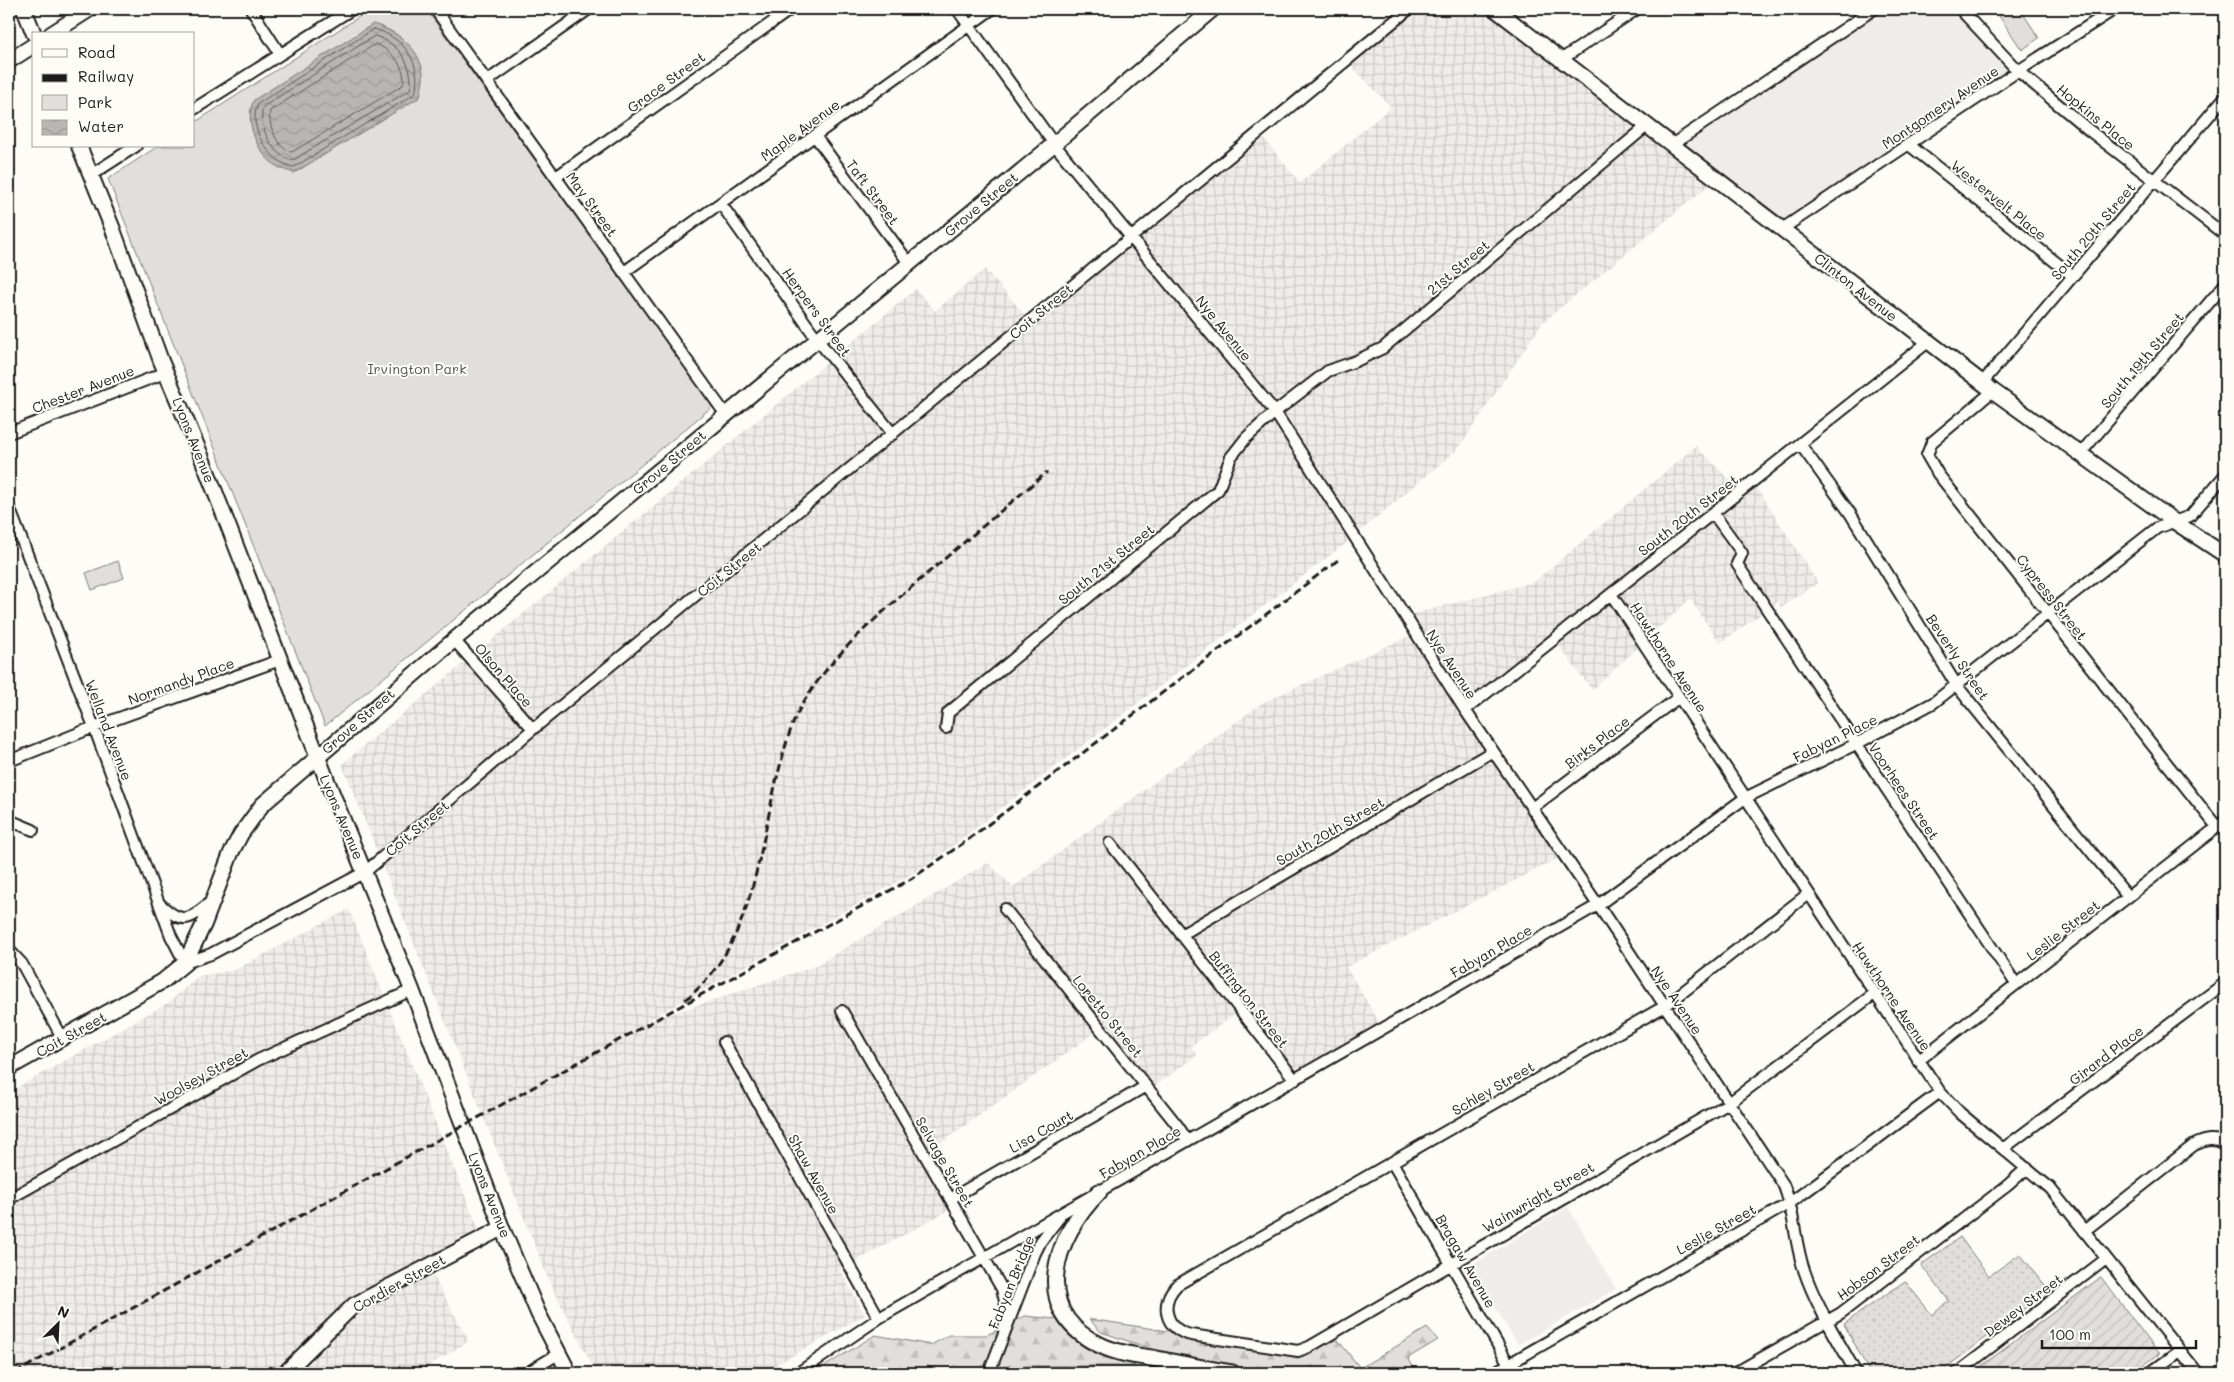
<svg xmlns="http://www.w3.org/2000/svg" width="2234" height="1382" font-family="Mali,sans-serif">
	<defs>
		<pattern id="industrial-grid" width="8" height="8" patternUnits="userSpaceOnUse" patternTransform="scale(1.25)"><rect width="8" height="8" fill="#eeede9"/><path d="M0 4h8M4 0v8" fill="none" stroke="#cccbc7"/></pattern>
		<pattern id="grass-dots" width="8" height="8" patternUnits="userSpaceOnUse" patternTransform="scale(1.25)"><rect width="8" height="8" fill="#e0dfdb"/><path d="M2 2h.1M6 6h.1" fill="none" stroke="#c0bfbb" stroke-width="1.8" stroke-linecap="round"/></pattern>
		<pattern id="forest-firs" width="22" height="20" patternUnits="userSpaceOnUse" patternTransform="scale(1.25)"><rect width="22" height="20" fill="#e0dfdb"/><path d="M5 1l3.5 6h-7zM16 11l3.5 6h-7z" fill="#c0bfbb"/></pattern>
		<pattern id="garden-furrows" width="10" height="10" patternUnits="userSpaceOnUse" patternTransform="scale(1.25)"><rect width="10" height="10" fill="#e0dfdb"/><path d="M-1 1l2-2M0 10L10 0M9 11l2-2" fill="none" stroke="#c0bfbb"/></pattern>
		<pattern id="water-waves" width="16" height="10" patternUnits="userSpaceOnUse" patternTransform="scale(1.25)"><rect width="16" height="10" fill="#b7b6b2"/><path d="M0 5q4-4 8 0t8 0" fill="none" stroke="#9d9c98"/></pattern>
	</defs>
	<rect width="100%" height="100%" fill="#fdfcf7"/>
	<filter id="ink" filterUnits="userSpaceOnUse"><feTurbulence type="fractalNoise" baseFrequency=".02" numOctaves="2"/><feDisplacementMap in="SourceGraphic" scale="10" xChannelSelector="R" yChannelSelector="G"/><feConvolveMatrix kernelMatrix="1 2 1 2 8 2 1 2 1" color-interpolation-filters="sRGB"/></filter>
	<g filter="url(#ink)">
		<path fill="#eeede9" d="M1883,9H1951L2011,72L1782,221L1684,144Z
			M1568,1207L1616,1289L1518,1345L1470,1266Z"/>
		<path fill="url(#industrial-grid)" d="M1410,9H1501L1720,176L1542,323L1459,448L1350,540L926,866L644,1023L815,966L988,863L1013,887L1262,703L1409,636L1398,618L1534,582L1696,446L1743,493L1755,485L1818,583L1781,608L1778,602L1720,643L1690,599L1592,690L1555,641L1465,712L1565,855L1346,967L1384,1030L1291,1079L1238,1012L1191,1046L1197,1055L1151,1089L1100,1029L924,1155L955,1207L840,1270L865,1315L762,1373H596L550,1283L342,764L916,289L935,311L985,269L1031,322L1259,132L1300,183L1391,107L1345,59Z
			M349,909L482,1238L427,1265L469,1341L417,1373H9V1092L168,1003L199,976L235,970Z"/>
		<path fill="url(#grass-dots)" stroke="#7e7e7c" d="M1960,1237L1989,1276L2020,1254L2049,1290L1939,1373H1870L1844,1324L1905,1281L1932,1315L1949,1301L1921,1265Z"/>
		<path fill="url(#forest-firs)" stroke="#7e7e7c" d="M1025,1316L1055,1319L1135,1366H1013L912,1373H814L875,1335L931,1345L949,1335H987Z
			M1089,1319L1298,1351L1338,1340L1360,1368L1427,1328L1438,1340L1408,1358L1417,1373H1258L1149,1348L1101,1332Z"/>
		<path fill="#e0dfdb" stroke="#7e7e7c" d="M371,9H426L713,406L325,726L108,179L158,146H194V123Z
			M2003,9H2020L2039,38L2022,50L1997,13Z
			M118,561L124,578L92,590L86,573Z"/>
		<path fill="url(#garden-furrows)" stroke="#7e7e7c" d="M2101,1277L2159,1354L2133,1373H1972Z"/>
		<path fill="url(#water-waves)" stroke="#797876" d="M373,24C396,30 420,48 423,73C424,81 421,89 420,97L294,173C289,171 283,170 278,167C258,156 243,121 254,100Z"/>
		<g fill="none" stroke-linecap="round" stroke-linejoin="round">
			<path stroke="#5a5a58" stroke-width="1" d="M374,29C404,37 423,64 415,94L294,167C270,164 246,126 258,104Z
				M375,36C398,42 415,66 410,90L293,160C273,158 257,125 263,107Z
				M376,44C392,51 407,67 403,85L292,152C278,150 267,124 270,111Z"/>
			<defs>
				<path id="minor" d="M251,9L280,54
					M435,9L726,415
					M957,9L1054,144L1275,412L1465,710L1598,905L1783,1184C1795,1211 1794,1242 1804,1270C1816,1306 1838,1340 1856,1373
					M1960,9L2018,71L2090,131L2225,235
					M1562,59L1637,9
					M487,81L589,9
					M194,109L352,9
					M815,136L909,263
					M1673,144L1874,9
					M1908,144L2073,276
					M91,175L136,146
					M556,177L791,9
					M721,204L817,339L893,434
					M1782,229L2018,71L2115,9
					M624,272L992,9
					M1982,383L2225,97
					M1993,391L1932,442L1927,455L1938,474L2217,827
					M9,433L167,372
					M1800,444L1850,513L1957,686L2128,897
					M2080,454L2225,284
					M9,507L94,727L171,936L185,963L211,954L365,872L533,729L1409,9
					M1713,513L1742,553L1737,564L2016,984
					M1611,594L1940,1092L1960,1113L2050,1188L2198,1373
					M454,640L533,729
					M1465,710L1928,342
					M946,728L948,713L1218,490L1231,457L1246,438L1275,412L1328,371L1356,361L1383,348L1648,125
					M9,761L94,727L280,660
					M1532,808L1679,697
					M9,820L33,830
					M1110,843L1295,1080
					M1808,894L1665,1006L1177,1285C1159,1303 1165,1330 1191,1335L1298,1351L1309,1347L1729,1103L1874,994
					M160,904C184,927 190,919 212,901
					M1005,909L1177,1125L1187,1140
					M1181,935L1493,751
					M9,950L22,964L63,1039
					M842,1011L1002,1289L1006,1305L1004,1332
					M724,1042L879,1318
					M1918,1061L2225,821
					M2004,1148L2225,983
					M1392,1162L1514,1373
					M9,1199L258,1060L412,990
					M950,1199L1146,1086
					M2084,1231L2194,1145C2205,1140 2214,1137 2225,1144
					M527,1373L558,1354
					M798,1373L879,1318L1598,905L1745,798L1856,744L1933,703L2157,528L2190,516L2225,475
					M989,1373L1035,1253L1041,1241L1059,1218
					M1493,1373L1790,1203L1940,1092
					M1735,1373L1841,1313L2008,1185L2027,1168
					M1957,1373L2106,1259
					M2150,1373L2180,1351"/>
				<path id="major" d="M24,9L34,34
					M1495,9L1993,391L2175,522L2225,555
					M51,34L90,9
					M9,61L34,45
					M79,146L112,227L161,361L200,453L328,783L412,990L502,1228L538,1313L569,1373
					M9,1068L163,981L185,963L204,924L231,853L241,834L262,805L454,640L1054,144L1213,9
					M285,1373L354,1305L502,1228"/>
				<path id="highway" d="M1099,1192C1054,1237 1028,1313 1102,1346C1119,1354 1139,1356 1157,1359C1182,1364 1207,1369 1232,1373"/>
			</defs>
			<use href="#minor" stroke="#1c1c1c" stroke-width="14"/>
			<use href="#major" stroke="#1c1c1c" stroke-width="18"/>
			<use href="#highway" stroke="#1c1c1c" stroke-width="19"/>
			<use href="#minor" stroke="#fdfcf7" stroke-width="10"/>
			<use href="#major" stroke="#fdfcf7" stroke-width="14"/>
			<use href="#highway" stroke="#fdfcf7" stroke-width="15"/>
			<path stroke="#1c1c1c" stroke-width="3" stroke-dasharray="8 4" stroke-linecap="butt" d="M685,1000C755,945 758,849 779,770C785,747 791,723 803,703C834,651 884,611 929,572C968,539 1008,505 1047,472
				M15,1373L911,879L965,842L1338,560"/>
		</g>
	</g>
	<g text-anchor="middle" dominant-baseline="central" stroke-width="4" stroke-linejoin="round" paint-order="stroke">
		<g font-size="14" fill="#1c1c1c" stroke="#fdfcf7">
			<text transform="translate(666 82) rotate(-36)">Grace Street</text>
			<text transform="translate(1940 107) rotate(-34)">Montgomery Avenue</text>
			<text transform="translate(2096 117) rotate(39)">Hopkins Place</text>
			<text transform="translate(800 130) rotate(-36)">Maple Avenue</text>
			<text transform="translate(873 192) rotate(53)">Taft Street</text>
			<text transform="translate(1999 200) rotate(39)">Westervelt Place</text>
			<text transform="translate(592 204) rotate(54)">May Street</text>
			<text transform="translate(981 204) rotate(-40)">Grove Street</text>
			<text transform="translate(2093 231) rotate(-50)">South 20th Street</text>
			<text transform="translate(1458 267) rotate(-40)">21st Street</text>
			<text transform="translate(1856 287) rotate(38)">Clinton Avenue</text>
			<text transform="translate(1041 311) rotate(-40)">Coit Street</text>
			<text transform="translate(817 312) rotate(54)">Herpers Street</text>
			<text transform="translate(1224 328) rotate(51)">Nye Avenue</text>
			<text transform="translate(2142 360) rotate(-50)">South 19th Street</text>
			<text transform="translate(83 389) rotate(-21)">Chester Avenue</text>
			<text transform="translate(194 440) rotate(68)">Lyons Avenue</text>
			<text transform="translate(669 462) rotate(-40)">Grove Street</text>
			<text transform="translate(1688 515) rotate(-38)">South 20th Street</text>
			<text transform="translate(1106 564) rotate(-39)">South 21st Street</text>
			<text transform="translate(729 569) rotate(-39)">Coit Street</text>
			<text transform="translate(2052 597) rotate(52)">Cypress Street</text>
			<text transform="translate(1669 657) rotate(57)">Hawthorne Avenue</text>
			<text transform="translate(1958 657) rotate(56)">Beverly Street</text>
			<text transform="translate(1452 664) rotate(57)">Nye Avenue</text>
			<text transform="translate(504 675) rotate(49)">Olson Place</text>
			<text transform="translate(181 681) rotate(-20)">Normandy Place</text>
			<text transform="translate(358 721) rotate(-41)">Grove Street</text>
			<text transform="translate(109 730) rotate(69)">Welland Avenue</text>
			<text transform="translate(1835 738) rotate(-26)">Fabyan Place</text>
			<text transform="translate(1597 742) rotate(-37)">Birks Place</text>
			<text transform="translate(1904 791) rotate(56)">Voorhees Street</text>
			<text transform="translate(342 817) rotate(67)">Lyons Avenue</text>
			<text transform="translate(417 828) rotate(-40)">Coit Street</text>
			<text transform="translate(1330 831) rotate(-30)">South 20th Street</text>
			<text transform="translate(2063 930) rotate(-38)">Leslie Street</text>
			<text transform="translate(1491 951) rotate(-30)">Fabyan Place</text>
			<text transform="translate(1892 996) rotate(56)">Hawthorne Avenue</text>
			<text transform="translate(1249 999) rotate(52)">Buffington Street</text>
			<text transform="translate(1677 1000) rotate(56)">Nye Avenue</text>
			<text transform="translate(1108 1016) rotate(51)">Loretto Street</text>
			<text transform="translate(71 1034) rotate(-29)">Coit Street</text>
			<text transform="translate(2106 1055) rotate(-37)">Girard Place</text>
			<text transform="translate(201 1076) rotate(-29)">Woolsey Street</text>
			<text transform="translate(1493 1088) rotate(-30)">Schley Street</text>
			<text transform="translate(1041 1131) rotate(-30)">Lisa Court</text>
			<text transform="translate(1140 1152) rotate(-30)">Fabyan Place</text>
			<text transform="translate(945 1162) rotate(60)">Selvage Street</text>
			<text transform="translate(814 1174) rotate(61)">Shaw Avenue</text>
			<text transform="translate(490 1195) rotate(68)">Lyons Avenue</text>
			<text transform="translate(1538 1197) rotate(-30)">Wainwright Street</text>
			<text transform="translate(1716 1229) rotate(-29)">Leslie Street</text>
			<text transform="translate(1466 1261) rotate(60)">Bragaw Avenue</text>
			<text transform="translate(1878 1267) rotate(-37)">Hobson Street</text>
			<text transform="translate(1011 1282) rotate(-68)">Fabyan Bridge</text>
			<text transform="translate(399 1283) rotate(-29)">Cordier Street</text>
			<text transform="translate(2023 1305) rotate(-37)">Dewey Street</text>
		</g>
		<g font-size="14" fill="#575655" stroke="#fdfcf7">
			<text x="417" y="368">Irvington Park</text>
		</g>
	</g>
	<rect width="2234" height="1382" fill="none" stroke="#fdfcf7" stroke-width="30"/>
	<rect x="15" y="15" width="2204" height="1352" fill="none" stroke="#1c1c1c" stroke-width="2" filter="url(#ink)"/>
	<rect x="32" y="32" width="162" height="115" fill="#fdfcf7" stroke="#a3a29f"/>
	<rect x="42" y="49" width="25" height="8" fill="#fdfcf7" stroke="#a3a29f"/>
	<text x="78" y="58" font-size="15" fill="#1c1c1c">Road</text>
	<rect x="42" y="74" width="25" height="8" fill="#1c1c1c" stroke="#a3a29f"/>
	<text x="78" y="82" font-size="15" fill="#1c1c1c">Railway</text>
	<rect x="42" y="95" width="25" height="15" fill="#e0dfdb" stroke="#a3a29f"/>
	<text x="78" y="108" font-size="15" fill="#1c1c1c">Park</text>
	<rect x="42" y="120" width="25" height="15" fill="url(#water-waves)" stroke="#a3a29f"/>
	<text x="78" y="132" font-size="15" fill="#1c1c1c">Water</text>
	<g transform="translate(58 1324) rotate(24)" stroke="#fdfcf7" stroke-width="4" paint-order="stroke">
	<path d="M0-4L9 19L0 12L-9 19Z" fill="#1c1c1c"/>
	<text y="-8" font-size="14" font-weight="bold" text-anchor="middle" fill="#1c1c1c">N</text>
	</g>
	<path d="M2042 1340v8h154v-8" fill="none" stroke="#1c1c1c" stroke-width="2.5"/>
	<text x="2049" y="1340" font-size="15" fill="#1c1c1c" stroke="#fdfcf7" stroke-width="4" paint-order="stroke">100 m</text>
</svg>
